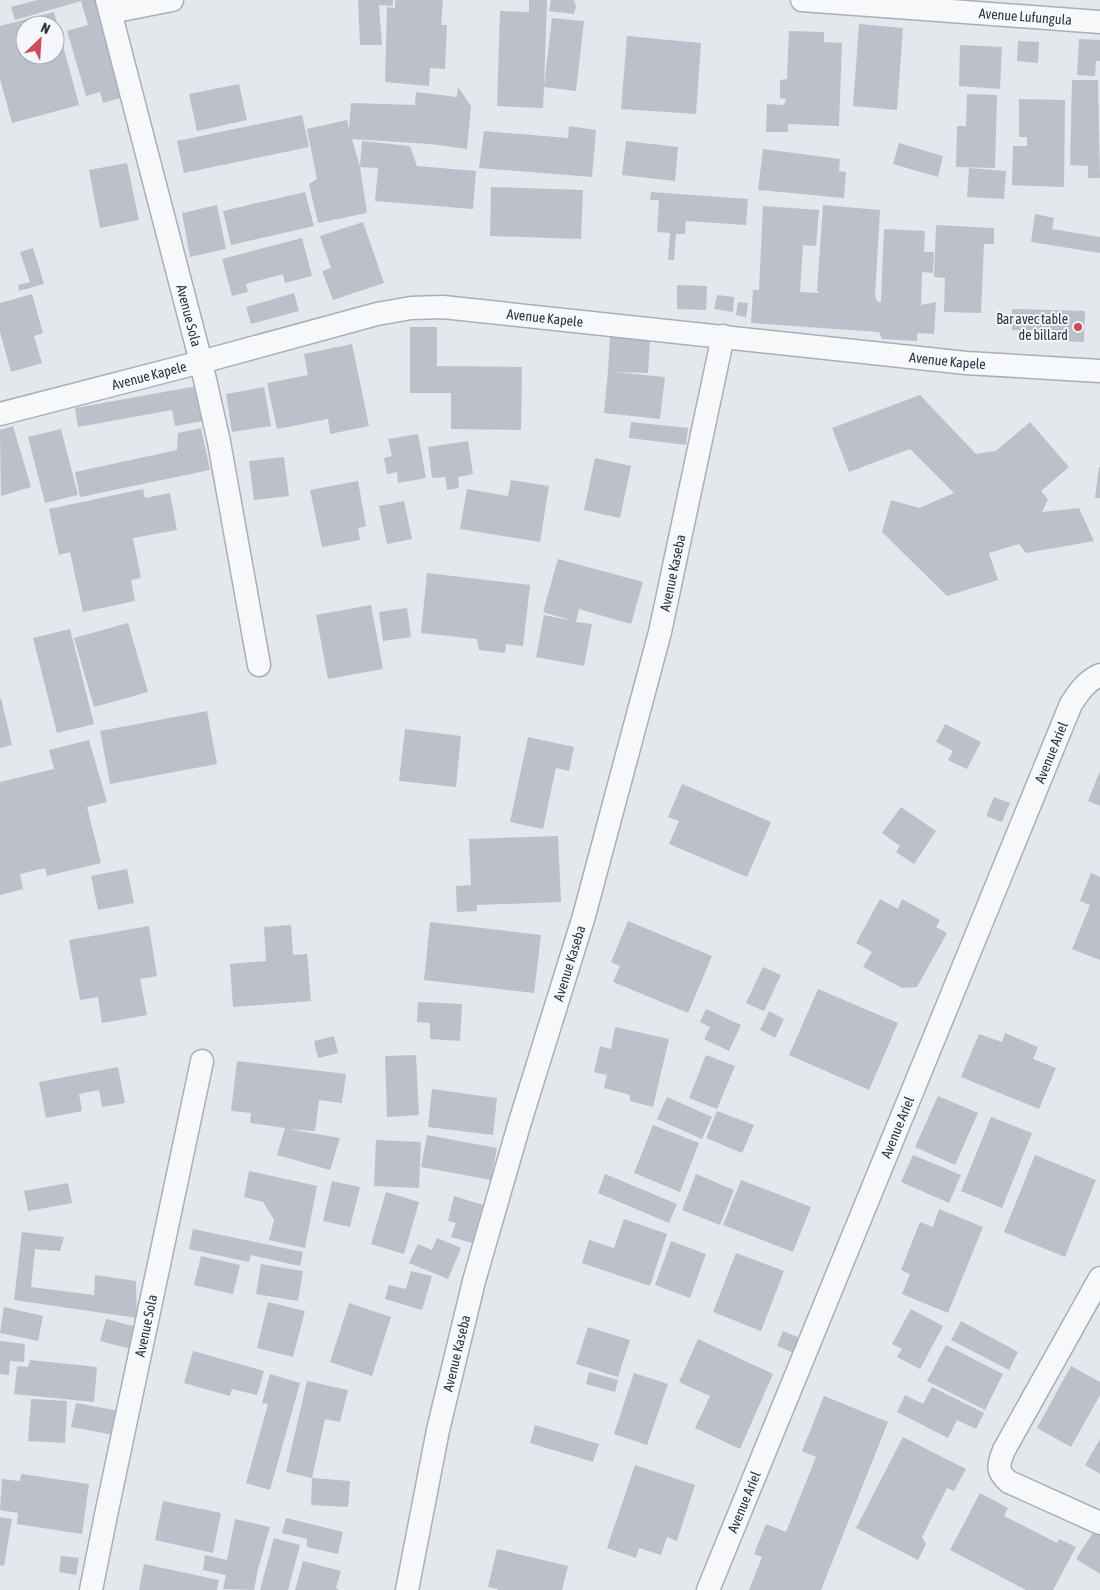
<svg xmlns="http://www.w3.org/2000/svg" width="1100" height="1590" font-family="'Asap Condensed',sans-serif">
	<rect width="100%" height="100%" fill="#e4e7ec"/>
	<path fill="#bbc0ca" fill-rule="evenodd" d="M37,0H97L124,97L103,103L100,92L86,96L67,31L88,25L81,1L15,20L11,7Z
		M358,0H393V6L379,5L382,45H360Z
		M395,0H443L441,25H447L445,69L430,68L429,86L385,82L387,7L395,8Z
		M529,0H547L544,86L552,18L584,21L576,91L544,87L543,108L497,106L500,11L529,12Z
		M551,0H574L576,6L574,14L549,11Z
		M54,12L79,105L12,123L0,79V26ZM25,25H55V55H25Z
		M859,24L903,28L897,110L853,106Z
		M789,31L824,32V42L842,43L839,126L788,124V132H766L767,104L784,105L786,99L780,98V80L787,79Z
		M627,36L701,43L696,114L621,109Z
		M1079,39L1100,40V61H1096L1095,76L1077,75Z
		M1018,41L1039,42L1038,63L1017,61Z
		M960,45L1002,47L1000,89L959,86Z
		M1072,80H1098L1100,178H1088V166L1070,165Z
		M239,84L247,120L197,131L189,94Z
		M458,87L471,106L467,149L430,144L352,139L360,167L367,213L318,223L309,184L317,179L307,129L347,120L349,129L351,103L415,105L416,92L457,97Z
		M967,94L997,95L995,168L956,167L957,126H966Z
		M1019,99L1065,100L1064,187L1012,185L1013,146H1027V137H1019Z
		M302,115L309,147L184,173L177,141Z
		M569,126L596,130L592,177L479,168L484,131L568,138Z
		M362,141L410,146L417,166L476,171L473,209L375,201L378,168L360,167Z
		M626,141L678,147L675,181L622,175Z
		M899,143L943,156L938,177L893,164Z
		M763,149L840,159L839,171L846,172L844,198L758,190Z
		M127,163L139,220L100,228L89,170Z
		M969,168L1006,171L1004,199L967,197Z
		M491,187L583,190L581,239L490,236Z
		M305,192L314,226L231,245L223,211Z
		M651,192L748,199L746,225L686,221L685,234H676L674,260H668L670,233L657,232L659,200H650Z
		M217,205L226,249L190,257L182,213Z
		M823,205L880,210L875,296L878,302H881L884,229L925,231L924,252H934L933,273L922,272L921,305L936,302L934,334L917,333V341L882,339L879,332L751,323L753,290H759L763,206L819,210L816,246L803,245L800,292L820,293L817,291Z
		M1035,214L1054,218L1052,229L1100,237V253L1031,242Z
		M363,222L384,283L333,300L322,271L331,268L320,236Z
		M936,225L994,228V244H984L981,313L944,312L945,278L934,277Z
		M302,238L312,276L285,283L283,274L246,284L248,292L232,296L222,259Z
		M33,248L44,284L19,291L18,285L30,282L20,252Z
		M677,285L707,286L706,310L677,309Z
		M294,293L299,311L251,324L246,307Z
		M32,294L43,333L34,336L42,363L11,372L0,332V303Z
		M717,295L734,297L733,312L714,309Z
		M738,302L748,303L746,317L736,315Z
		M1012,309L1085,311L1084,342L1056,341V331L1012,330Z
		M410,327H437V366L522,367L521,430L451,429V393H410Z
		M610,337L650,340L648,373L615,372L665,377L660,419L604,413L608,371Z
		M352,344L369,426L330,434L328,419L277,429L267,383L308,375L304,354Z
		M197,386L203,421L175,426L172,410L78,427L75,408Z
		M264,387L271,426L232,432L226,394Z
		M920,395L976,454L996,451L1030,422L1069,467L1041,491L1048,499L1042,512L1079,508L1094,541L1026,553L1019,544L989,553L998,580L947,596L882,532L891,500L919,508L954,493L910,449L849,472L832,428Z
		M631,422L688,428L686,445L629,438Z
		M13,426L31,487L1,496L0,430Z
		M201,428L210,470L80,497L75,472L177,450L178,433Z
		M61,429L78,495L45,503L28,437Z
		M418,434L426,478L398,483L397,472L387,474L384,458L392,456L388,439Z
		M468,441L473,474L458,477L459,488L447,490L445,477L432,478L428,447Z
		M284,457L289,496L254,500L249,461Z
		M595,458L631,466L620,518L584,510Z
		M1099,467H1100V498H1095Z
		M511,480L549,486L540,542L460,529L467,489L508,496Z
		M358,481L366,526L358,528L360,540L322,547L310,490Z
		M143,489L145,498L170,493L177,530L133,538L141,578L131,580L135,601L83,612L70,552L59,555L49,509Z
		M404,501L412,539L387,544L379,506Z
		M558,559L643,582L631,624L579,609L576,622L592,624L584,666L536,657L544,615L573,621L543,612Z
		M427,573L530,585L523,646L506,644L505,653L479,650L477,639L421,633Z
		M371,605L383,669L328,679L316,615Z
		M407,608L411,637L383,641L379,612Z
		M128,623L148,692L94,707L74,638Z
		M70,629L94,724L57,733L33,638Z
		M1,698L12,745L0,748V699Z
		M207,711L217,764L110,784L100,731Z
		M945,724L981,742L967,769L948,760L953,751L936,742Z
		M405,729L461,736L456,787L399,781Z
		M528,737L574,747L569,771L556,768L543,829L510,822Z
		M89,740L107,802L87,807L101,863L47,876L45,868L20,874L23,889L0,895V782L54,769L49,750Z
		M1100,771V806L1088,801Z
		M682,784L771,822L747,877L669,844L679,821L668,817Z
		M994,797L1010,803L1002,822L986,816Z
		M901,807L936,831L914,864L896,852L900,846L882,833Z
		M558,836L561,902L477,905V911L457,912L456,886L471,885L469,839Z
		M127,869L134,903L98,910L91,876Z
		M1091,873L1100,877V960L1072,949L1090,905L1080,901Z
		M880,899L898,909L902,899L940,920L936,927L947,933L917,987L902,988L863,967L872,952L856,943Z
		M628,921L712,956L688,1013L613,982L620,966L611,962Z
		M430,922L541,935L534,993L424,980Z
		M291,925L293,955L307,954L311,1001L233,1007L230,964L266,961L264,927Z
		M149,926L157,976L140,979L147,1015L102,1023L98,997L80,1000L69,940Z
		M763,967L781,975L764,1011L746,1003Z
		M818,989L898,1023L869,1090L789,1055Z
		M418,1002L462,1004L460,1041L430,1039V1023L417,1022Z
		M706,1009L741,1025L729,1051L704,1039L710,1027L700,1022Z
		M769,1011L784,1019L775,1038L760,1030Z
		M615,1027L669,1039L653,1107L630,1101V1095L604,1088L607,1075L594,1072L600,1046L611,1049Z
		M1005,1033L1038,1047L1033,1059L1056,1068L1039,1109L961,1077L979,1034L1002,1042Z
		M334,1036L338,1053L318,1058L314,1041Z
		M416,1055L419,1115L387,1117L385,1056Z
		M706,1055L735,1066L717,1109L689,1098Z
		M237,1061L346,1074L342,1103L319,1100L315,1131L288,1129L340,1138L330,1170L277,1155L285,1128L250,1123L251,1113L231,1111Z
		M118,1067L125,1103L102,1107L99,1090L79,1094L82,1111L46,1118L39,1082Z
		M432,1089L497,1098L493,1135L428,1127Z
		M938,1096L978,1113L955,1165L915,1147Z
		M667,1097L712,1117L702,1139L657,1119Z
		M717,1111L754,1125L742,1153L706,1138Z
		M991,1117L1032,1133L1002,1208L961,1191Z
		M653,1125L699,1143L680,1192L634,1173Z
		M427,1135L497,1148L491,1180L421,1167Z
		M376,1140L421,1142L419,1188L374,1186Z
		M913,1155L961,1175L949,1203L901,1182Z
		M1035,1155L1096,1180L1065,1257L1004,1232Z
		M249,1171L317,1186L305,1248L269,1240L274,1220L263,1202L244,1197Z
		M605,1174L677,1204L669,1223L598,1193Z
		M696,1174L734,1190L720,1225L682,1210Z
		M741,1180L811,1207L793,1252L723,1225Z
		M332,1181L360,1187L350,1227L323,1221Z
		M68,1183L72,1203L28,1211L24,1191Z
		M386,1192L419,1202L404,1254L371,1244Z
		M454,1196L483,1205L472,1243L451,1237L456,1223L448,1221Z
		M939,1209L983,1227L948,1313L902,1294L910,1274L901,1270L920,1222L933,1227Z
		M624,1219L667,1234L650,1286L582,1263L589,1240L614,1248Z
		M193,1229L303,1252L300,1266L251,1255L249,1262L189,1249Z
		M22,1232L64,1237L60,1251L35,1249L31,1287L94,1295L95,1275L136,1281L137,1318L14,1300Z
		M437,1238L461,1248L448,1279L409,1263L418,1244L432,1250Z
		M671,1241L706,1254L690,1298L655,1285Z
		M736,1253L784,1271L761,1331L713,1312Z
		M201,1256L240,1265L233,1294L194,1285Z
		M261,1264L303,1271L298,1301L256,1294Z
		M411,1271L432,1276L422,1310L385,1299L389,1285L406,1289Z
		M268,1302L305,1311L293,1357L257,1348Z
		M349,1303L391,1317L372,1376L330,1362Z
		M4,1307L43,1316L38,1341L0,1333Z
		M911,1309L943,1326L920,1369L897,1357L902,1349L892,1344Z
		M106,1319L137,1327L131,1349L100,1341Z
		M961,1321L1018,1352L1009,1370L951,1340Z
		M588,1327L630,1340L618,1377L576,1364Z
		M783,1331L805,1340L799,1355L777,1346Z
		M698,1339L773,1374L740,1449L695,1428L710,1396L679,1382Z
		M0,1341L25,1344L24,1362L10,1361L9,1375L0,1374Z
		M946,1345L1003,1374L985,1410L927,1381Z
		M193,1351L264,1371L257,1395L232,1389L230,1396L184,1383Z
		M30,1360L97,1367L94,1402L14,1394L17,1366L28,1367Z
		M1071,1366L1100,1382V1395L1071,1447L1037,1428Z
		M589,1372L618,1380L615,1392L586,1384Z
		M634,1373L668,1384L647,1445L614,1434Z
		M270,1374L300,1383L270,1490L246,1483L268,1404L262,1403Z
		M307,1381L348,1390L340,1422L325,1419L312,1478L286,1472Z
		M932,1387L984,1413L976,1429L957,1420L948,1438L897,1412L905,1395L923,1404Z
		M824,1396L888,1422L821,1590H749L762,1557L754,1554L766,1524L786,1532L816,1457L802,1451Z
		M31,1399L67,1401L65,1443L28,1441Z
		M76,1403L119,1411L114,1435L71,1427Z
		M535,1425L599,1444L593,1462L530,1443Z
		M903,1437L966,1469L954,1491L947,1488L922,1537L926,1544L918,1560L856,1528Z
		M1100,1439V1474L1085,1465Z
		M635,1465L695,1485L677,1541L667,1537L661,1555L639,1548L636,1558L607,1548Z
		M21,1474L89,1484L82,1534L17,1524L18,1513L0,1510L2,1479L20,1481Z
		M312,1478L350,1481L348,1507L311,1505Z
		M980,1493L1008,1508L1004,1516L1057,1543L1059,1539L1076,1547L1053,1590H1026L950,1550Z
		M163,1501L221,1513L213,1553L155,1540Z
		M0,1517L12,1519L4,1566L0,1565Z
		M286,1518L343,1532L338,1554L307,1547V1539L282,1533Z
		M235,1519L270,1527L258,1569L254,1590L223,1589L226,1575L203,1570L205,1555L227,1560Z
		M1094,1531L1100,1535V1574L1076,1559Z
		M274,1538L300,1545L288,1590H260Z
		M497,1549L568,1566L562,1590H498V1589L488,1587Z
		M61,1556L79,1558L76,1575L59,1572Z
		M303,1561L341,1571L336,1588L339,1590H295Z
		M144,1564L219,1580L217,1590H139Z"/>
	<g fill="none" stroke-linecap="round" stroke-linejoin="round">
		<defs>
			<g id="minor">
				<path id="s1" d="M107,0L201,362L219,442L259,665"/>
				<path id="s2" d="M802,0L1100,22"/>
				<path d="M111,12L172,0"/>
				<path id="s3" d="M0,414L201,362L377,314L411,308L443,307L966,363L1100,371"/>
				<path d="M1100,1278L1004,1450C998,1465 996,1471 1009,1482L1100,1523"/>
				<path id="s4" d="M91,1590L107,1510L202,1061"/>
				<path id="s5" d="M407,1590L438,1430L474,1281L519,1125L584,916L660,632L723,336"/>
				<path id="s6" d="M708,1590L1071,704C1079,692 1086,681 1100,675"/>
			</g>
		</defs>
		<use href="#minor" stroke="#a9aeb7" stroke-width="25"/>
		<use href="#minor" stroke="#f7f8fa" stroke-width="22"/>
	</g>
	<circle fill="#d1495b" stroke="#f4f6f9" stroke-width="2" cx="1078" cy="327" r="5"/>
	<g text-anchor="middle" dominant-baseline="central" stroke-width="4" stroke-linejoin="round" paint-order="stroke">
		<g font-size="14" fill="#2b3445" stroke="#f4f6f9">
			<text stroke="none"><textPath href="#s2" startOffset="224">Avenue Lufungula</textPath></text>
			<text stroke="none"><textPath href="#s1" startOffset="326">Avenue Sola</textPath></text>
			<text stroke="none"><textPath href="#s3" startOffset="559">Avenue Kapele</textPath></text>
			<text stroke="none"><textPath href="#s3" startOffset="964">Avenue Kapele</textPath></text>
			<text stroke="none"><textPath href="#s3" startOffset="154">Avenue Kapele</textPath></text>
			<text stroke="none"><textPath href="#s5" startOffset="1052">Avenue Kaseba</textPath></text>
			<text stroke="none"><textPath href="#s6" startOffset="905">Avenue Ariel</textPath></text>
			<text stroke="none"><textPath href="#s5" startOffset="648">Avenue Kaseba</textPath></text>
			<text stroke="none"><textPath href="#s6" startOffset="500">Avenue Ariel</textPath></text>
			<text stroke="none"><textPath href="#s4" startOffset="270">Avenue Sola</textPath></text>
			<text stroke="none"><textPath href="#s5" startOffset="242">Avenue Kaseba</textPath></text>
			<text stroke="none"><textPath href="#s6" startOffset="95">Avenue Ariel</textPath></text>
		</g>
		<g font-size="14" fill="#2b3445" stroke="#f4f6f9" text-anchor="end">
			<text x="1068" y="319">Bar avec table<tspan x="1068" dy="16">de billard</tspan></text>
		</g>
	</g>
	<g transform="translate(40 40) rotate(25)"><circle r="24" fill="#f4f6f9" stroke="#a4a8b1"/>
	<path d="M0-4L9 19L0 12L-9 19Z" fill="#d1495b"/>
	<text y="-8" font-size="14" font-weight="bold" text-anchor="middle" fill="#2b3445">N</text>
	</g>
</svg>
